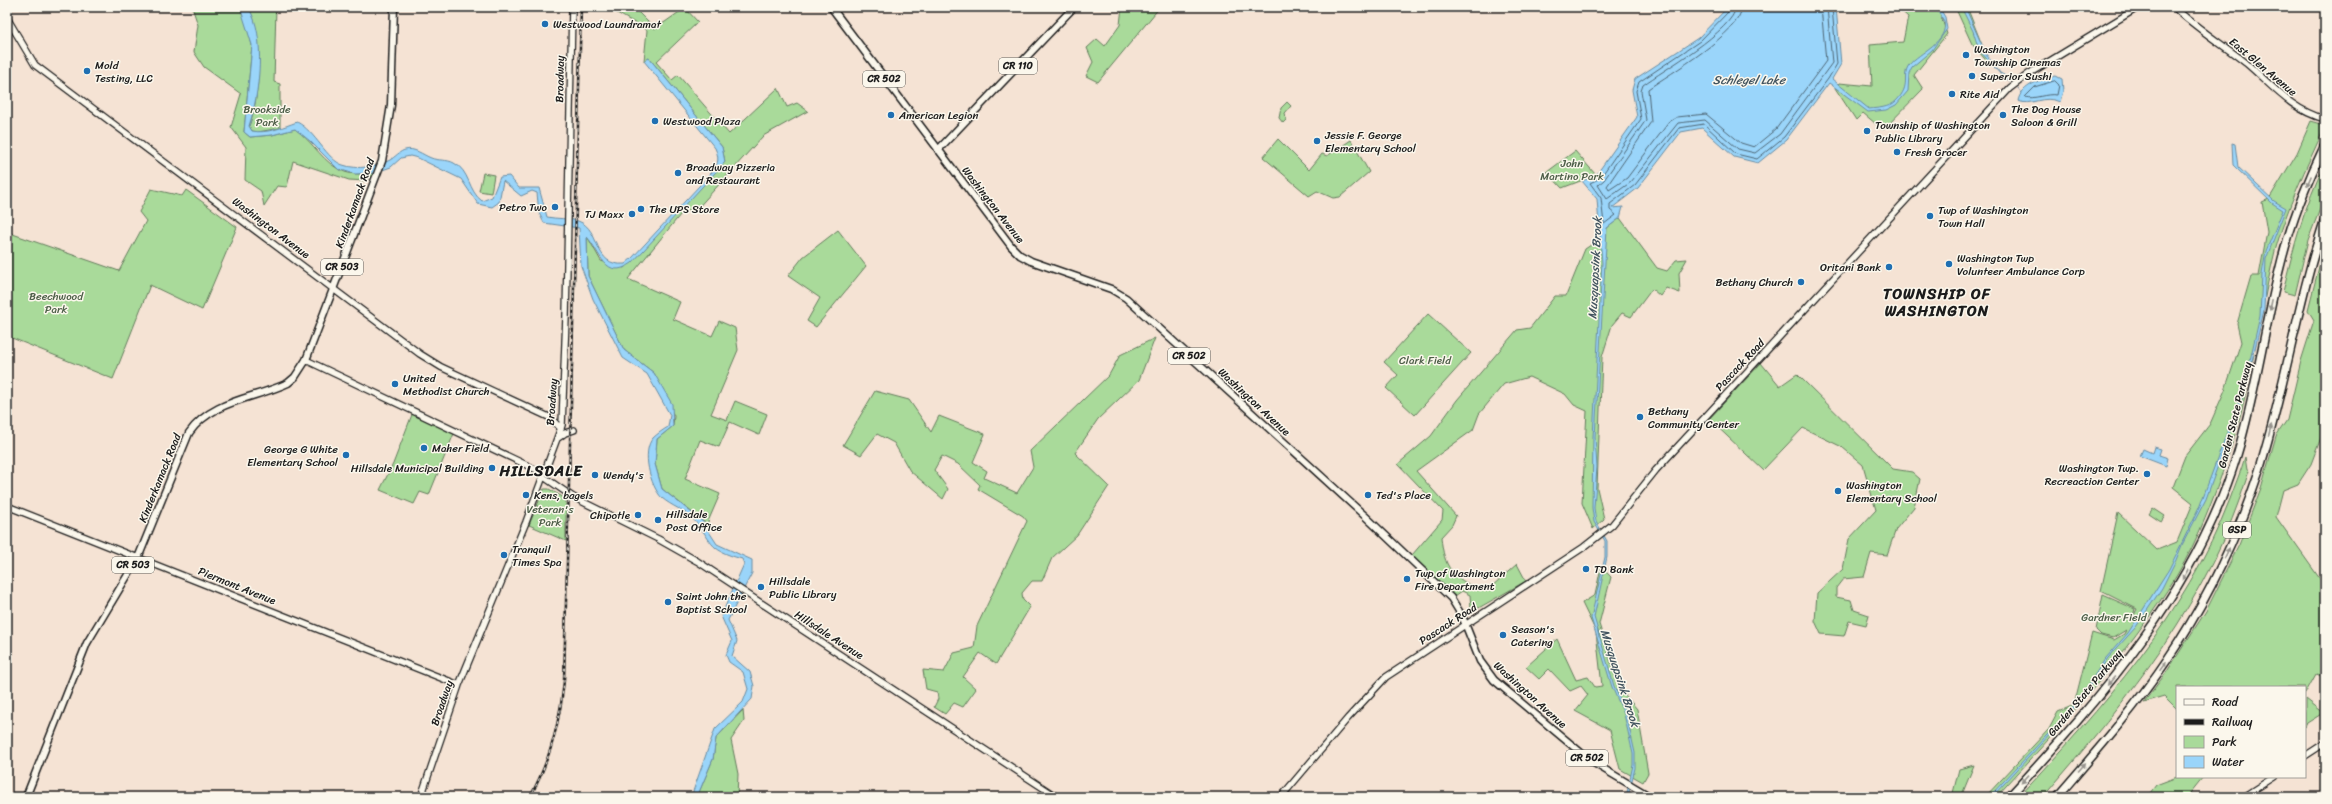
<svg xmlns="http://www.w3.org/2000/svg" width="2332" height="804" font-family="Sriracha,sans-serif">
	<rect width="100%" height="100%" fill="#f5e3d4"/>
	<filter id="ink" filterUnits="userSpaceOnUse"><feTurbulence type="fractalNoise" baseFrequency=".025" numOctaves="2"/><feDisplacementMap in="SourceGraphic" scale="8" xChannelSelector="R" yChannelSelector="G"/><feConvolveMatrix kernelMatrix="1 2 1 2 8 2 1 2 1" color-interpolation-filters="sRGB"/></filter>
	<g filter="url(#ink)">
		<path fill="#a9da9a" stroke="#627b5b" d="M192,7H240L243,10L252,45L244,132L250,137L272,135L295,129C313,141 324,165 345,172C354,175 365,174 374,173L366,181L349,180L293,161L287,187L277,186L264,206L261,191L245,180L246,147L231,127L241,94L204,67L194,52L198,25Z
			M248,7H276L274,82L280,84V128L258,132L252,131L249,126C260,99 264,32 248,7Z
			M615,7H633L655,29L685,8L698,22L656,62L672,80L678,75L729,134L778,88L787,107L797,103L808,111L763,136L695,211L685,209L628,279L680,302L673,319L712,336L719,321L735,328L738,350L711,414L727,420L735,401L767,414L759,435L730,422L719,447L700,440L685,479L720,494L707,524L662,489L655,464L657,439L673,426L674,416L654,373L624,350L588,276L587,236L601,261L624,268L725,162L722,147L649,58L644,61L647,30L617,13Z
			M1122,7H1160L1098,82L1086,76L1093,62L1087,48L1097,39L1105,46L1120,25Z
			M1897,7H1938L1947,34L1914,75L1923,89L1883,130L1863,113L1856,120L1835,88L1839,83L1872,86L1870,45L1903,42L1908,17Z
			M1955,7H1967L1990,65L1972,44Z
			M1287,102L1291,106L1285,113L1286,120L1283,123L1279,118L1281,108Z
			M2311,121L2325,125V127C2306,167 2287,208 2275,251C2258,320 2251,392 2227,459C2214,498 2198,540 2177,575C2126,657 2061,726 1996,797H1985L2049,729L2058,712L2074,705L2092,633L2114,640L2124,634L2126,630L2113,638L2101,635L2096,630L2103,595L2135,609L2132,619L2137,609L2101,591L2118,513L2157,550L2177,542L2193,503L2173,487L2185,456L2210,424L2225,390L2241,342L2237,324L2251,276H2259L2267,232L2262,202L2269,199L2297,153Z
			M1278,139L1309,170L1322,154L1327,156L1351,140L1369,172L1340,197L1333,198L1317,191L1309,196L1263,157Z
			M1575,151L1596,175L1562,188L1547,172Z
			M2325,164V196L2308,240L2295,295L2283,292C2293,248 2305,204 2325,164Z
			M483,173L494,175L491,193L479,191Z
			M151,189L182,196L186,190L237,227L202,310L150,285L113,379L7,336V232L119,271L146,221L139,212Z
			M1620,218L1657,268L1667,271L1676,260L1687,259L1679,273L1680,293L1666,288L1660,296L1652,289L1631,317L1622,313L1612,325L1602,357L1597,488L1604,519L1593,529L1582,503L1587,411L1574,405L1565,394L1529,377L1504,384L1479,414L1473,430L1416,471L1456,516L1452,525L1441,537C1444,568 1452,577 1480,590L1492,586L1517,564L1526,581L1475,610L1471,608L1470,595L1462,591L1455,596L1450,595L1412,555L1442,520L1443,511L1398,464L1431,436L1457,400L1517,330L1530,328L1555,296H1566L1585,249L1600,239L1607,228Z
			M838,230L866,266L816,327L807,321L820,298L788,276L803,257Z
			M2325,243V427L2311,464L2298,484L2283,490L2276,517L2325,586V677L2316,674L2305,694V687H2177V709L2164,696L2144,702L2166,673L2206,611L2239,545L2261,488L2276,436L2287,420L2301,361L2314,320L2308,310Z
			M1428,314L1471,353L1415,415L1386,388L1398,375L1384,362Z
			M1155,338L1139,380L1098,419L1075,453L1109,486L1077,535L1052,558L1042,581H1032L1022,593L1023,600L1030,607L996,664L980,653L963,677L976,689L963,707L954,703L945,714L934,707L938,699L937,692L926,689L923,670L944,672L954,653L974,648L977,626L1027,521L1023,516L978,489L980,485L958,464L942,456L934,470L948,489L943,499L910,471L894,443L877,434L861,455L843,445L875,391L909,400L931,432L939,416L985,434L973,462L987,471L984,478L1017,493L1033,467L1030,451L1109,375L1120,355Z
			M1761,363L1780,386L1797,374L1893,469L1912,472L1920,479L1914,507L1896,529L1887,555L1871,553L1864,577L1843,579L1836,588V597L1851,600L1854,610L1869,615L1866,625L1849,621L1844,636L1821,634L1815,621L1817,593L1843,569L1849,539L1876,510L1863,465L1842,447L1803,428L1763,470L1709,419Z
			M413,412L455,431L429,495L420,492L414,504L380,490L393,464Z
			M2245,457L2247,470L2249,471C2209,602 2131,695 2043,797H2019C2102,707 2185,616 2230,499C2235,485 2241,471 2245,457Z
			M544,489H549L566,499V541L529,525Z
			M2153,508L2165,516L2161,522L2149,514Z
			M1601,567L1611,577L1599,624L1619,688L1637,709L1648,773L1643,782L1620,769L1610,730L1575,711L1588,695L1581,686L1570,691L1549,669L1539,679L1526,667L1557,639L1576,680L1588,677L1595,687L1602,686L1596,632L1582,603L1595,595Z
			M2305,699L2323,713L2307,723L2305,727Z
			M743,710L744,721L731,740L738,774L737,797H697L713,759L716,738Z
			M1974,765L1961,797H1952L1959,769Z
			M2177,777H2203L2187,797H2147L2156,785Z"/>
		<path fill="#9ad5fa" stroke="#688ba1" d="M240,7H248C267,35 259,96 249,126L252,131C267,134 283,127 297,122C315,131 327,160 343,165C357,170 377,167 390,160C395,157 400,151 405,150C414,147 423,155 431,158C438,161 447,159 454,163C470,171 468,191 482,201L492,197L500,177L509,176L519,188H539L547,217C556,219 569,218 578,221C602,229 592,267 625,264L632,258L713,171C719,163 719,157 715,148L644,61L649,58L722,147L725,162L632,263C605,282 600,251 587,237L588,276L624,350L654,373L672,404L673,426L657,439L655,464L662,489L702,521L717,544L752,560V573L728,620L737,641L732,656L750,672L754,686L752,699L716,738L713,759L697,797H691L715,729L743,702L748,689L743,672L729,662L726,655L732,641L721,616L744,564L742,559C705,549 715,542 692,518C686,511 671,506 662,498C650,486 641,451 653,438C657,434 663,430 668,427L670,415L647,374L623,358L593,299L581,266L579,228L544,223L539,213L537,193L532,191L521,196L503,181L499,202L492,207L478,204L461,179L418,158L410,156L401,158L391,167L374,173L355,174L338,169L310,141L295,129L272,135L250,137L244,132L252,45Z
			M1728,7H1836L1841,64L1832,79L1869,109C1878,108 1889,108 1896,101C1912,85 1901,76 1909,65C1919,52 1949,42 1944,21L1935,7H1939L1945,17L1947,29L1932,50L1912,67L1909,73L1908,91L1896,105L1886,110L1868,112L1829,83L1786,140L1758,163L1734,157L1702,128L1681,132L1638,188L1612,208L1623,207L1620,218L1607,228L1595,437L1597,467L1594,508L1596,521L1607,541V557L1594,617L1614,686L1626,713L1635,753V768L1628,797H1626L1633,765V754L1624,714L1612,687L1591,618L1605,557V541L1594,522L1592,508L1593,437L1602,263L1597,199L1582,181L1596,175L1637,117L1632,90L1635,79L1698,38Z
			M1961,7L1966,9L1986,54L2000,73L2011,79L2010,81L2002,76L1979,50L1973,31Z
			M2056,76L2062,79L2063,91L2060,102C2043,94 2031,107 2018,101C2021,85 2042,79 2056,76Z
			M2232,143L2235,144L2238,167L2274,201L2286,208L2266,259L2264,310L2246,387L2206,499L2182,545L2176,560L2162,588L2136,627L2108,658L2078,704L1992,797H1989L2076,704L2105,659L2128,633L2169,569L2199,508L2244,387L2260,316L2262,274L2266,251L2283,210L2272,203L2233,165Z
			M2154,447L2161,449L2159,455L2168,458L2166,466L2140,456L2143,449L2152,453Z"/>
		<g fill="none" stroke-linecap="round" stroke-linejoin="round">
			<path stroke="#4e6675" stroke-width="1" d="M1731,7L1729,11L1700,41L1639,82L1636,91L1641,119L1600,178L1590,183L1601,198L1604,224L1616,215L1610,210V204L1635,185L1679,128L1704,124L1736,154L1757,159L1784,137L1828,79L1837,64L1832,7
				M1736,7C1734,30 1662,71 1643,85L1641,91L1646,120L1604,180L1598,185L1607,199L1631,182L1678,123L1705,120L1738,149L1755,153L1780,134L1832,63L1827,7
				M1742,7C1741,33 1669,74 1648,89L1651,122L1607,186L1609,190L1627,178L1669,122L1677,117L1706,114L1741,143L1754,147L1776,129L1826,61L1821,7
				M2055,81L2059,85L2057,95C2046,93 2034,100 2025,97L2035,87Z"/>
			<path stroke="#688ba1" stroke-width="1" d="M2018,88L2022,93
				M1597,628L1599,637"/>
			<defs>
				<path id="secondary" d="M2174,7C2196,28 2222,44 2246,63C2272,85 2291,110 2325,119
					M7,18L35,65L420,354L441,367L551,418L561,429
					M306,360L537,470L544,477L573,497L658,539L697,561L1057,797
					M558,438L565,433L574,430
					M7,506L459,685
					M2305,756L2325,743
					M421,797L459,685L526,522L562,425L566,317L572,7
					M1281,797L1348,718L1386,677L1584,547L1612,525L1656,470L2010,88L2030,73L2139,7
					M2243,797L2274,777"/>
				<path id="primary" d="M831,7L1011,246L1020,255L1031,261L1111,289L1126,298L1365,516L1451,598L1462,616L1480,661L1494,680L1592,762L1651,797
					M938,150L1074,7
					M26,797L87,643L138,558L189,433C212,400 254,399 288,383L295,377L306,360L382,161L391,105L394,7"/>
				<path id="highway" d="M2009,797C2103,695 2196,590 2237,455C2256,393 2264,329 2280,267C2290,225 2306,184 2325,145
					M2057,797C2095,753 2134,709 2167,660C2206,603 2236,540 2258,474C2285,390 2297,302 2325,219"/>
			</defs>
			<use href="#secondary" stroke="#1c1c1c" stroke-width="8"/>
			<use href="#primary" stroke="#1c1c1c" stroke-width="9"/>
			<use href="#highway" stroke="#1c1c1c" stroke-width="10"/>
			<use href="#secondary" stroke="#fbf7ec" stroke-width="5.5"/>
			<use href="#primary" stroke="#fbf7ec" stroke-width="6"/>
			<use href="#highway" stroke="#fbf7ec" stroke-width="7"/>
			<defs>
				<path id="rail" d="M530,797C550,761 560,721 564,681L581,7"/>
			</defs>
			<use href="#rail" stroke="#1c1c1c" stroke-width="2.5"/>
			<use href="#rail" stroke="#fbf7ec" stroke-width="1" stroke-dasharray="3" stroke-linecap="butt"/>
		</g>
		<defs><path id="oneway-solid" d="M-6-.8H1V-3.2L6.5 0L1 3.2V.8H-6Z"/></defs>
		<g fill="#97948e">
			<use href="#oneway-solid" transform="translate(2309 181) rotate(113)"/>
			<use href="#oneway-solid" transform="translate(2271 305) rotate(102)"/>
			<use href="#oneway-solid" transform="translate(2270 430) rotate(-76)"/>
			<use href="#oneway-solid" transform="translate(2227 553) rotate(-65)"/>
			<use href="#oneway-solid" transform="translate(2185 575) rotate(119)"/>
			<use href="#oneway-solid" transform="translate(2163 666) rotate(-55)"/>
			<use href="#oneway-solid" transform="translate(2111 681) rotate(130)"/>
			<use href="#oneway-solid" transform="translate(2082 767) rotate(-50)"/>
			<use href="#oneway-solid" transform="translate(2025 779) rotate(133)"/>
		</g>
	</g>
	<g fill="#1f6fb2" stroke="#fbf7ec" stroke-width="1.5">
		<circle cx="545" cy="24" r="4"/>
		<circle cx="1966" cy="55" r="4"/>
		<circle cx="87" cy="71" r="4"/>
		<circle cx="1972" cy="76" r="4"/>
		<circle cx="1952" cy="94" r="4"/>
		<circle cx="891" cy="115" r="4"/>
		<circle cx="2003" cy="115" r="4"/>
		<circle cx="655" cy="121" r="4"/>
		<circle cx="1867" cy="131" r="4"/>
		<circle cx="1317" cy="141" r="4"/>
		<circle cx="1897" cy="152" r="4"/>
		<circle cx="678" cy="173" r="4"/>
		<circle cx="555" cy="207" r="4"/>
		<circle cx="641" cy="209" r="4"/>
		<circle cx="632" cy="214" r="4"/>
		<circle cx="1930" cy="216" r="4"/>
		<circle cx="1949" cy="264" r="4"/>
		<circle cx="1889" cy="267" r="4"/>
		<circle cx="1801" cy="282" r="4"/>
		<circle cx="395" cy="384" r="4"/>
		<circle cx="1640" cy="417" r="4"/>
		<circle cx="424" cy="448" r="4"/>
		<circle cx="346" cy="455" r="4"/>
		<circle cx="492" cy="468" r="4"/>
		<circle cx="2147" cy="474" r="4"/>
		<circle cx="595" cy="475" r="4"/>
		<circle cx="1838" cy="491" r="4"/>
		<circle cx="526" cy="495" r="4"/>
		<circle cx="1368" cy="495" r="4"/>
		<circle cx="638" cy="515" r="4"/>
		<circle cx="658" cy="520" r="4"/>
		<circle cx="504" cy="555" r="4"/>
		<circle cx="1586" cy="569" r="4"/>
		<circle cx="1407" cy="579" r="4"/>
		<circle cx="761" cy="587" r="4"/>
		<circle cx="668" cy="602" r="4"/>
		<circle cx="1503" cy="635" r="4"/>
	</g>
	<g text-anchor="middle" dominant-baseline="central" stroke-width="3" stroke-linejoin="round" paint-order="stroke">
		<g fill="#fbf7ec" stroke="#5f5e5a" stroke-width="1">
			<rect x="999" y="58" width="38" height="16" rx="3"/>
			<rect x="863" y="71" width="42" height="16" rx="3"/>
			<rect x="321" y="259" width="42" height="16" rx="3"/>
			<rect x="1168" y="348" width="42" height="16" rx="3"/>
			<rect x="2223" y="522" width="28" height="16" rx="3"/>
			<rect x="112" y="557" width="42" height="16" rx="3"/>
			<rect x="1566" y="750" width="42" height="16" rx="3"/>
		</g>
		<g font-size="10" font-weight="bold" fill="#1c1c1c">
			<text x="1018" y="66">CR 110</text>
			<text x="884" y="79">CR 502</text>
			<text x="342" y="267">CR 503</text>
			<text x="1189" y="356">CR 502</text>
			<text x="2237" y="530">GSP</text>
			<text x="133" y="565">CR 503</text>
			<text x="1587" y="758">CR 502</text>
		</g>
		<g font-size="11" fill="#1c1c1c" stroke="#fbf7ec" text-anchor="start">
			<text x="553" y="24">Westwood Laundramat</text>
			<text x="1974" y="49">Washington<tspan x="1974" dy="13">Township Cinemas</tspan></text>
			<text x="95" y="65">Mold<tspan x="95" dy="13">Testing, LLC</tspan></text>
			<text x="1980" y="76">Superior Sushi</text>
			<text x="1960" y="94">Rite Aid</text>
			<text x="2011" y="109">The Dog House<tspan x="2011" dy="13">Saloon &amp; Grill</tspan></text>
			<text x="899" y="115">American Legion</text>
			<text x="663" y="121">Westwood Plaza</text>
			<text x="1875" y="125">Township of Washington<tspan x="1875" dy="13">Public Library</tspan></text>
			<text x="1325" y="135">Jessie F. George<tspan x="1325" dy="13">Elementary School</tspan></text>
			<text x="1905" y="152">Fresh Grocer</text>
			<text x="686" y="167">Broadway Pizzeria<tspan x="686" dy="13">and Restaurant</tspan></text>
			<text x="547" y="207" text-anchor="end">Petro Two</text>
			<text x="649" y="209">The UPS Store</text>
			<text x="1938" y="210">Twp of Washington<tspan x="1938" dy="13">Town Hall</tspan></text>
			<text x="624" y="214" text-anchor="end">TJ Maxx</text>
			<text x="1957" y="258">Washington Twp<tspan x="1957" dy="13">Volunteer Ambulance Corp</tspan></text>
			<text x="1881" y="267" text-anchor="end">Oritani Bank</text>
			<text x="1793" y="282" text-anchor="end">Bethany Church</text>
			<text x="403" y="378">United<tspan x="403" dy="13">Methodist Church</tspan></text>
			<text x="1648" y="411">Bethany<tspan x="1648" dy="13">Community Center</tspan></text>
			<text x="432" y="448">Maher Field</text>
			<text x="338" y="449" text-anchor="end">George G White<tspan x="338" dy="13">Elementary School</tspan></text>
			<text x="484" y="468" text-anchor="end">Hillsdale Municipal Building</text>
			<text x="2139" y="468" text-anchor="end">Washington Twp.<tspan x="2139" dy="13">Recreaction Center</tspan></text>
			<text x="603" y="475">Wendy's</text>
			<text x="1846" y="485">Washington<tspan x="1846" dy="13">Elementary School</tspan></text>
			<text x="534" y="495">Kens, bagels</text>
			<text x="1376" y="495">Ted's Place</text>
			<text x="666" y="514">Hillsdale<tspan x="666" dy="13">Post Office</tspan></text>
			<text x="630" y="515" text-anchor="end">Chipotle</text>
			<text x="512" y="549">Tranquil<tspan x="512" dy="13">Times Spa</tspan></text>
			<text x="1594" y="569">TD Bank</text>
			<text x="1415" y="573">Twp of Washington<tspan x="1415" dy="13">Fire Department</tspan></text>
			<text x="769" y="581">Hillsdale<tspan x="769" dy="13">Public Library</tspan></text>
			<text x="676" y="596">Saint John the<tspan x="676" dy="13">Baptist School</tspan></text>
			<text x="1511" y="629">Season's<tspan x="1511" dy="13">Catering</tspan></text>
		</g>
		<g font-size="11" fill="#1c1c1c" stroke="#fbf7ec">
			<text transform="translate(2263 67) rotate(40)">East Glen Avenue</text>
			<text transform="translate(560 79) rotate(-89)">Broadway</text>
			<text transform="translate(355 203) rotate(-70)">Kinderkamack Road</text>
			<text transform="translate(993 205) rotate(52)">Washington Avenue</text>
			<text transform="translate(271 228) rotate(37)">Washington Avenue</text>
			<text transform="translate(1740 365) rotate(-47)">Pascack Road</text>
			<text transform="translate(552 402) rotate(-86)">Broadway</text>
			<text transform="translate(1254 402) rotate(43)">Washington Avenue</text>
			<text transform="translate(2235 415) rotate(-76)">Garden State Parkway</text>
			<text transform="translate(160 478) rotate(-68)">Kinderkamack Road</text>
			<text transform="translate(237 586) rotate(22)">Piermont Avenue</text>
			<text transform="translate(1448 624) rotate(-33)">Pascack Road</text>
			<text transform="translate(829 635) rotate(33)">Hillsdale Avenue</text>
			<text transform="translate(2085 693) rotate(-50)">Garden State Parkway</text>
			<text transform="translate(1530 695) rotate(42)">Washington Avenue</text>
			<text transform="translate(442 703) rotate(-71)">Broadway</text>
		</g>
		<g font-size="11" fill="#4d5e48" stroke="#fbf7ec">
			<text x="267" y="109">Brookside<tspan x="267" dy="13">Park</tspan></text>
			<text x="1572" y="163">John<tspan x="1572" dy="13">Martino Park</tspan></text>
			<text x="56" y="296">Beechwood<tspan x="56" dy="13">Park</tspan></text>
			<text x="1425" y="360">Clark Field</text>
			<text x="550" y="509">Veteran's<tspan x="550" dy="13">Park</tspan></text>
			<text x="2114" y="617">Gardner Field</text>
		</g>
		<g font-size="12" font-style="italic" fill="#42545f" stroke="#fbf7ec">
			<text x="1749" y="80">Schlegel Lake</text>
			<text transform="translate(1595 268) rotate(-87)">Musquapsink Brook</text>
			<text transform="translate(1620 678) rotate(72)">Musquapsink Brook</text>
		</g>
		<g font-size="15" font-weight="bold" letter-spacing="1" fill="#1c1c1c" stroke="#fbf7ec">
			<text x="1937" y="294">TOWNSHIP OF<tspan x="1937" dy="17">WASHINGTON</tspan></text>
			<text x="541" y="471">HILLSDALE</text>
		</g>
	</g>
	<rect width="2332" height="804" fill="none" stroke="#fbf7ec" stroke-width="24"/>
	<rect x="12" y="12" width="2308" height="780" fill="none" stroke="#1c1c1c" stroke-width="1.5" filter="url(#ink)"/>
	<rect x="2176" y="686" width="130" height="92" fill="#fbf7ec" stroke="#a29f99"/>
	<rect x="2184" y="699" width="20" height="6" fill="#fbf7ec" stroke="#a29f99"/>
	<text x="2212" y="706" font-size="12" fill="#1c1c1c">Road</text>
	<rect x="2184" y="719" width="20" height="6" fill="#1c1c1c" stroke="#a29f99"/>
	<text x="2212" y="726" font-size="12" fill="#1c1c1c">Railway</text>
	<rect x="2184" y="736" width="20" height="12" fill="#a9da9a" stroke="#a29f99"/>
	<text x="2212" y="746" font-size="12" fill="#1c1c1c">Park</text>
	<rect x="2184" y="756" width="20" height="12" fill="#9ad5fa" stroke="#a29f99"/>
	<text x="2212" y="766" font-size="12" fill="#1c1c1c">Water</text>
</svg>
